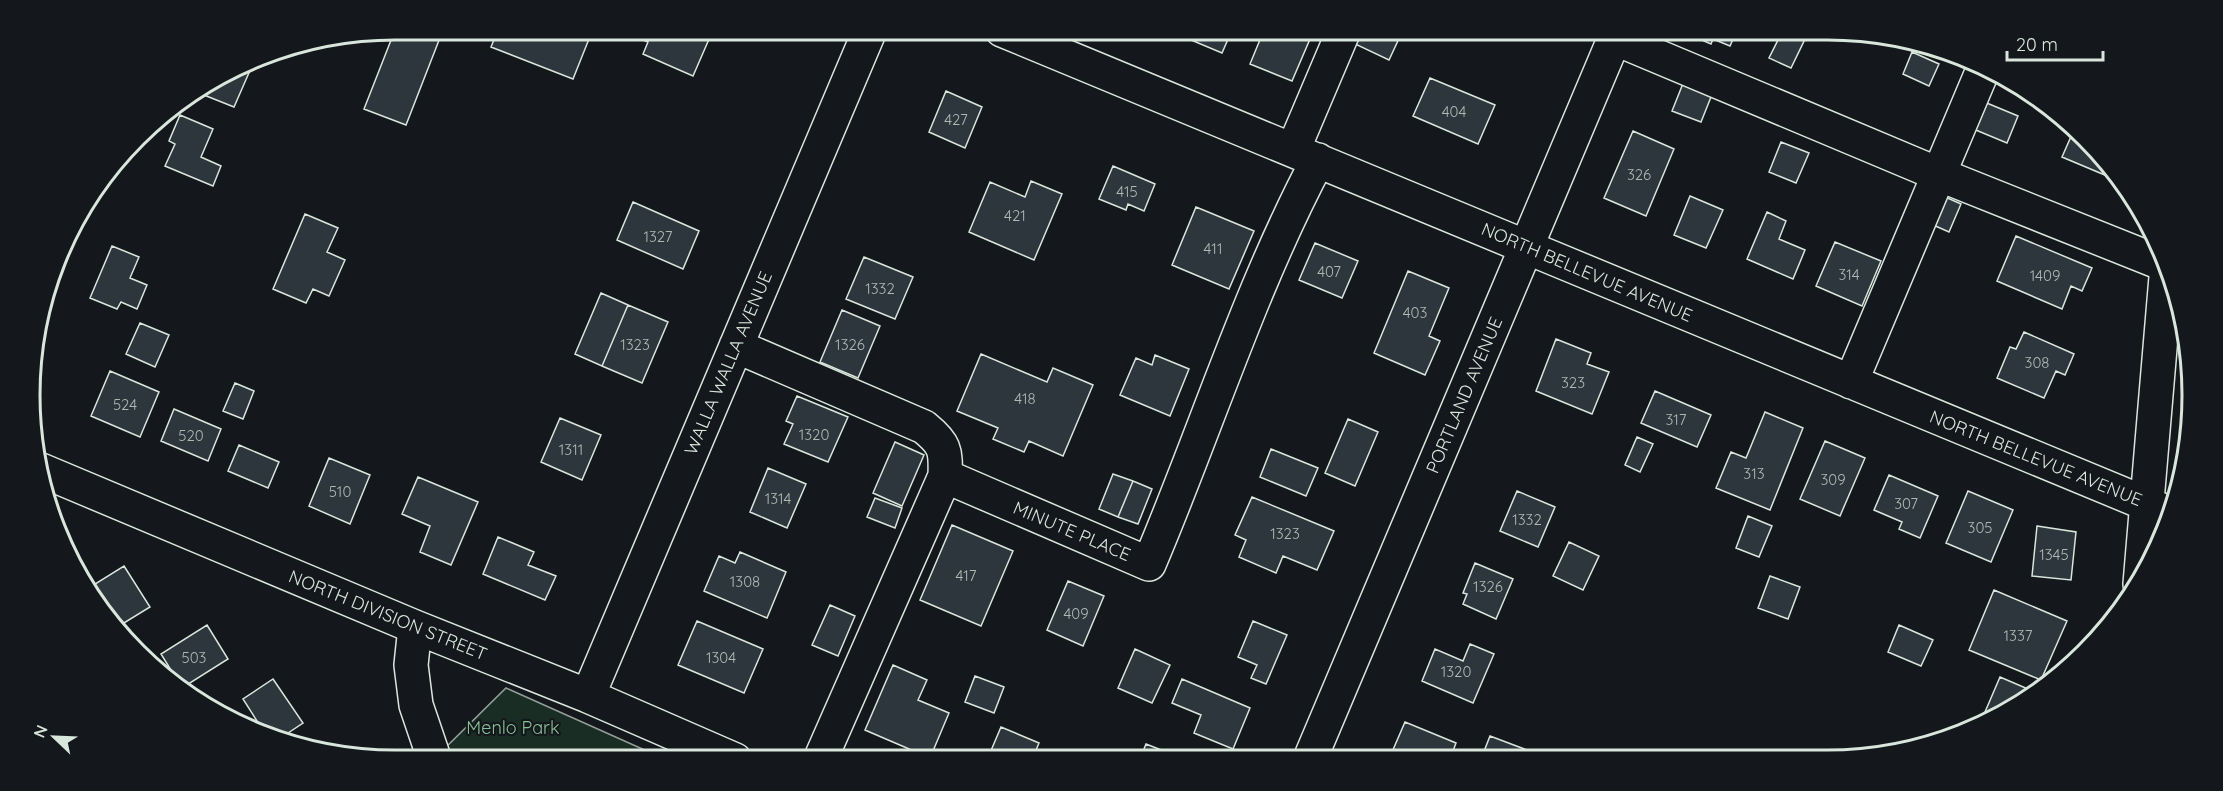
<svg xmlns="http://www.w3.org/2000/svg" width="2223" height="791" font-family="Quicksand,sans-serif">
	<rect width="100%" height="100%" fill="#14181c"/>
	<path fill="#1a2d24" stroke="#939e99" stroke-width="1.5" d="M506,688L667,760L435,761L434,759Z"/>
	<path fill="#2c363c" stroke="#d8e6dc" stroke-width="1.5" d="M395,30H443L406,125L364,109Z
		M498,30H566L589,39L573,79L491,47Z
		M636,30H713L693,76L643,54L648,42L633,36Z
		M1172,30H1232L1222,53L1172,32Z
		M1264,30H1309L1313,32L1292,81L1250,64Z
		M1359,30H1403L1389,60L1353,43Z
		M1692,30H1737L1730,46L1713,39L1711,44L1690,35Z
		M1783,30H1792L1806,37L1791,68L1769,58Z
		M1912,52L1939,64L1929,86L1903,74Z
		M255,59L234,107L199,93Z
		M1430,78L1495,105L1478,144L1413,116Z
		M1684,81L1713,92L1701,122L1672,111Z
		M946,91L982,107L965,148L929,132Z
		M1982,101L2018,116L2007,143L1971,128Z
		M180,115L213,129L201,157L221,166L213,186L165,166L175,144L169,141Z
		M1633,131L1674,149L1646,216L1604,198Z
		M2073,132L2112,177V178L2062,157Z
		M1781,142L1809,153L1796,183L1769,172Z
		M1113,166L1155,184L1144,211L1128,204L1126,210L1099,199Z
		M1031,181L1062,194L1034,260L969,232L990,182L1025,197Z
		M1690,196L1723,210L1706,248L1674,235Z
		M1943,196L1961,204L1949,232L1931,224Z
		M633,202L699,231L683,269L617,240Z
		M1196,207L1254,231L1229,289L1172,265Z
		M1767,212L1786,221L1779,239L1805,250L1793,279L1747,259Z
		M305,214L338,228L327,252L345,260L329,296L313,289L306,303L273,289Z
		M2016,236L2092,268L2082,291L2071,286L2062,309L1997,281Z
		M1835,242L1881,261L1862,306L1816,286Z
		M1315,243L1358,261L1342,298L1299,280Z
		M112,246L139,257L130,278L147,285L137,309L121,302L117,309L90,298Z
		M864,257L913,277L895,319L846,299Z
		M1408,271L1449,288L1429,336L1440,341L1425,375L1374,353Z
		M601,293L628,305L602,366L575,354Z
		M628,305L668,322L642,383L602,366Z
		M842,310L880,326L858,378L820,362Z
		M140,323L169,335L155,367L126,354Z
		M2024,332L2074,354L2065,375L2056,371L2044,398L1997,378L2010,347L2016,349Z
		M1556,339L1591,353L1587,364L1609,372L1592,414L1536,391Z
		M981,354L1047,382L1053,368L1093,385L1063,456L1029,441L1024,452L993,439L998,428L957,411Z
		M1155,355L1189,369L1170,416L1120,395L1136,358L1152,365Z
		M110,371L159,392L140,437L91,416Z
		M235,383L254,391L243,419L223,411Z
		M1655,391L1711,415L1697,447L1641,423Z
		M797,396L848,417L828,462L784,444L793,424L786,421Z
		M174,409L221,429L208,461L161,441Z
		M1765,412L1803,428L1770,510L1716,488L1731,452L1746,458Z
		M560,418L601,435L582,480L541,462Z
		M1348,419L1378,432L1355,486L1325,473Z
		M1637,437L1653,444L1640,472L1625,465Z
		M1825,441L1865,458L1840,516L1800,499Z
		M895,442L924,455L902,506L873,493Z
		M239,445L279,462L268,488L228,471Z
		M1271,449L1318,468L1306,496L1260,477Z
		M329,458L370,475L350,524L309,506Z
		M768,468L806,484L787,528L750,512Z
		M1113,474L1133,481L1118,517L1099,509Z
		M1889,475L1938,496L1920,538L1899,529L1902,522L1874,510Z
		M418,477L478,502L451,565L420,552L430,526L402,514Z
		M1133,481L1152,489L1138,524L1118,517Z
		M1517,491L1555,507L1538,547L1500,531Z
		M1968,491L2013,510L1991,562L1946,543Z
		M1252,497L1334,531L1317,570L1283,556L1276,573L1239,557L1246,540L1235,535Z
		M875,498L902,508L895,528L867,517Z
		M1748,516L1772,526L1759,557L1736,548Z
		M952,525L1013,551L981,626L920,600Z
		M2037,526L2076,532L2071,580L2032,576Z
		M498,537L534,552L528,565L556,576L545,600L483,574Z
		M1569,542L1599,556L1583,590L1553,576Z
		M740,552L786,572L767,618L704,591L719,556L735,563Z
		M1475,563L1513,579L1496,619L1463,604L1467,594L1463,593Z
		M124,566L150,607L119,626L92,599L87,589Z
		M1770,576L1800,587L1788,619L1758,608Z
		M1068,581L1104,596L1083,646L1047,630Z
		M1994,590L2067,621L2041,680L1969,650Z
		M830,605L855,616L838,656L812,645Z
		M697,621L763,649L744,693L678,665Z
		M1253,621L1287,635L1266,684L1251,678L1257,665L1238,657Z
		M207,625L228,659L182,688L161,654Z
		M1899,625L1933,640L1921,666L1888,652Z
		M1470,644L1494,654L1473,703L1422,681L1435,649L1463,661Z
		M1135,649L1170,665L1152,703L1118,688Z
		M893,665L927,680L918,700L949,713L930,758L865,730Z
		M975,676L1004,687L994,713L965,702Z
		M2000,677L2035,692L1989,723L1979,726Z
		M273,679L303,723L279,739L264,732L243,699Z
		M1182,679L1250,708L1233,749L1194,733L1201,715L1172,703Z
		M1405,722L1456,743L1450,759H1389Z
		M1001,727L1039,743L1032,760H987Z
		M1490,736L1527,750L1523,759H1481Z
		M1146,744L1182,758L1181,759H1140Z"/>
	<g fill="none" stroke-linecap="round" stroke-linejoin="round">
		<defs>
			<path id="minor" d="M1002,30L2171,514
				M1614,38L1938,174L2161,263
				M1293,150L1344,30
				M736,346L924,427C945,444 946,450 945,476
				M1851,382L1982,72
				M41,470L415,627L588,696L735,760
				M415,627L411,665L416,705L435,761
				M588,696L870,30
				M1310,759L1618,30
				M820,760L945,476L1149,564C1206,430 1249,290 1318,160"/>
			<path id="major" d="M2140,584L2166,277"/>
		</defs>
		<use href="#minor" stroke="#d8e6dc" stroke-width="36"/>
		<use href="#major" stroke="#d8e6dc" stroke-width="36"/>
		<use href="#minor" stroke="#14181c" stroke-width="33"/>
		<use href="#major" stroke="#14181c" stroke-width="33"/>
	</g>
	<g text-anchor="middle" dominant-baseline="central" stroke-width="4.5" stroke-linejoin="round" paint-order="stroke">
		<g font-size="15" fill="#adbab4">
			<text x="1454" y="111">404</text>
			<text x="956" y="119">427</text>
			<text x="1639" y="174">326</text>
			<text x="1127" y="191">415</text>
			<text x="1015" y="215">421</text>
			<text x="658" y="236">1327</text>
			<text x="1213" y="248">411</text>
			<text x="1329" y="271">407</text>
			<text x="1849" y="274">314</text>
			<text x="2045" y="275">1409</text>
			<text x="880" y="288">1332</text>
			<text x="1415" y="312">403</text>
			<text x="635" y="344">1323</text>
			<text x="850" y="344">1326</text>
			<text x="2037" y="362">308</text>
			<text x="1573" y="382">323</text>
			<text x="1025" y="398">418</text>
			<text x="125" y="404">524</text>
			<text x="1676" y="419">317</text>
			<text x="814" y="434">1320</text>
			<text x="191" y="435">520</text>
			<text x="571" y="449">1311</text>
			<text x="1754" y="473">313</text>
			<text x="1833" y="479">309</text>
			<text x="340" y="491">510</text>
			<text x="778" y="498">1314</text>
			<text x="1906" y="503">307</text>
			<text x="1527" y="519">1332</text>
			<text x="1980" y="527">305</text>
			<text x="1285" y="533">1323</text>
			<text x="2054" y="554">1345</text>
			<text x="966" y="575">417</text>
			<text x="745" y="581">1308</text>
			<text x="1488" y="586">1326</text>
			<text x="1076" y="613">409</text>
			<text x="2018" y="635">1337</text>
			<text x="194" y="657">503</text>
			<text x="721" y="657">1304</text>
			<text x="1456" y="671">1320</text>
		</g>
		<g font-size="18" fill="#d8e6dc" stroke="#14181c">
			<text transform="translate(1587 272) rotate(23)">NORTH BELLEVUE AVENUE</text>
			<text transform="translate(728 363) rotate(-67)">WALLA WALLA AVENUE</text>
			<text transform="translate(1464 395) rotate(-67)">PORTLAND AVENUE</text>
			<text transform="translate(2036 458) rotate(22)">NORTH BELLEVUE AVENUE</text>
			<text transform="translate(1072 531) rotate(23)">MINUTE PLACE</text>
			<text transform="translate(388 615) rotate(22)">NORTH DIVISION STREET</text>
		</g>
		<g font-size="18" fill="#8ac095" stroke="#14181c">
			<text x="513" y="727">Menlo Park</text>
		</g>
	</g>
	<path d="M0 0H2223V791H0ZM395 40H1827A355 355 0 0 1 2182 395V395A355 355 0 0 1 1827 750H395A355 355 0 0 1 40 395V395A355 355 0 0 1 395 40Z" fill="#14181c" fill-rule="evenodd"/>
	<path fill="none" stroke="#d8e6dc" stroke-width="3" d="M395 40H1827A355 355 0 0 1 2182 395V395A355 355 0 0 1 1827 750H395A355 355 0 0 1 40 395V395A355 355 0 0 1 395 40Z"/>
	<g transform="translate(54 737) rotate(293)" stroke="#14181c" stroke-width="4.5" paint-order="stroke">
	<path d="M0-4.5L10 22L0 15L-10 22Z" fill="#d8e6dc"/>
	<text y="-9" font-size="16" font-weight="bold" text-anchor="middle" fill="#d8e6dc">N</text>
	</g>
	<path d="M2007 51v9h96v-9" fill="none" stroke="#d8e6dc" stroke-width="3"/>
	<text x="2016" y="51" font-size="18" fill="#d8e6dc" stroke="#14181c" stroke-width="4.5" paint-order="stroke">20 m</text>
</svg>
